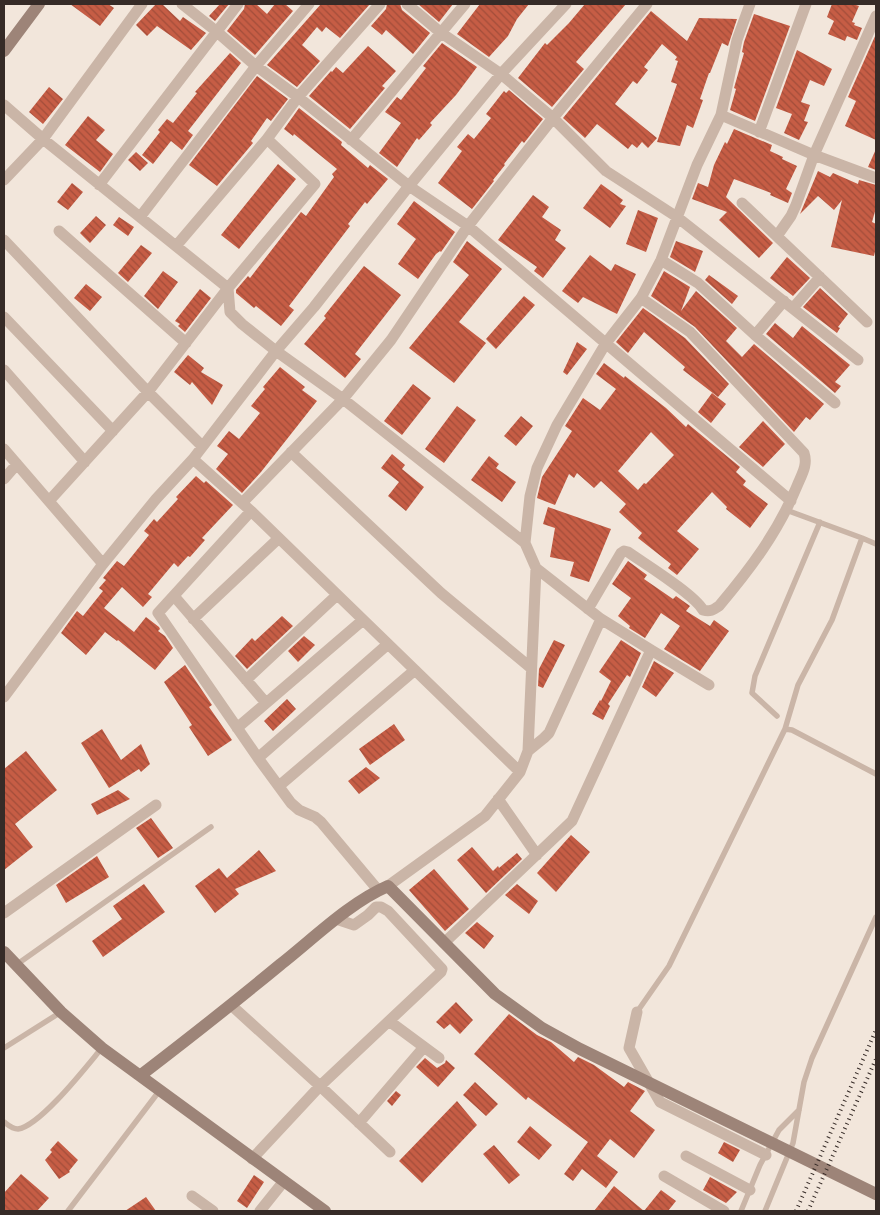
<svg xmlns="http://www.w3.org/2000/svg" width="880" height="1215" font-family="Arial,sans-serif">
	<defs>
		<pattern id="building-back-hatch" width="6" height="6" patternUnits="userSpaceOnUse" patternTransform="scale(1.25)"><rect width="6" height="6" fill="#c65d45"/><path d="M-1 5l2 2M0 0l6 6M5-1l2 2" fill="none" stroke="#a24d3a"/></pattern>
	</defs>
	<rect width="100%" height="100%" fill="#f2e6db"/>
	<path fill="url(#building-back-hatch)" fill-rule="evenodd" d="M70,4H108L114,8L100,26Z
		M156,4H162L180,21L183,17L206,33L191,50L157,26L147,36L136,25Z
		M220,4H229L215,21L209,16Z
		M245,4H256L267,14L275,4H285L293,11L255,55L227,31L244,9Z
		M321,4H370L340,38L326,27L322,32L317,27L302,45L320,61L297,87L267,65Z
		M387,4H400L402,10L430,33L413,54L386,30L382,35L371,26L386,9Z
		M418,4H453L439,22Z
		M480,4H529L517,19L508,36L489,57L457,34Z
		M585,4H626L576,62L584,69L552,107L518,78L545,43L547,45L569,23Z
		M832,4H853L859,6L852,22L855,23L854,25L862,28L857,40L847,36L845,41L828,34L834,21L827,17Z
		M651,11L687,41L699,18L737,19L728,46L722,43L710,73H709L700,99L703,100L693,128L687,125L680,146L657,142L677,84L671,82L678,61L675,60L677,57L662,44L644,67L648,70L637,84L633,81L615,104L657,138L648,148L642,142L637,148L632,144L628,149L597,124L585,138L563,118Z
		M754,14L790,26L755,121L730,110L736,89L734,88L744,53L742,52L744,42Z
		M876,34V140L845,126L856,101L848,97Z
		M442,43L477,67L456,95L430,123L432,125L419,140L417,138L397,167L379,153L401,123L385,112L397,97L401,100L426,68L423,66Z
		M368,46L396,71L382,86L385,88L350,129L309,96L331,71L332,72L336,67L343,73Z
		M797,50L832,69L824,86L810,80L801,102L810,105L804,121L808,122L799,140L784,133L792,114L776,108Z
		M230,53L241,63L188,131L193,135L182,150L171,141L153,164L142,155L160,132L158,130L167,119L173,123L197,93L195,92Z
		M257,76L288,99L271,121L267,118L251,141L253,143L217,186L189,165Z
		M49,87L63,99L43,124L29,112Z
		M509,90L543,119L524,143L522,141L504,164L505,165L493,180L494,181L472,209L438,183L462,151L457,147L468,134L474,139L491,118L486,114L504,91L506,93Z
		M299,108L342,142L341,145L368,168L370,165L388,179L367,204L365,202L348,224L350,226L289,306L294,310L281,326L256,306L254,308L236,293V290L248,276L250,278L301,212L306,216L334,177L332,174L337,169L294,134L293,136L284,129Z
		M88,116L105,130L96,140L113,154L100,172L65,145Z
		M734,129L772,145L770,151L783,157L782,159L797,166L786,189L792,193L788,203L770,195L771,193L734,179L726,197L773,243L759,258L719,220L727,212L692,199L698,183L708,187L714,165L725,142L727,144Z
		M876,149V170L868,167Z
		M136,152L148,163L140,171L128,160Z
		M278,164L296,179L239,249L221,235Z
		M818,171L830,177L833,173L858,184L859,180L876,185V208L872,222L876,224V247L874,256L831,247L842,200L834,210L818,196L800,214Z
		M72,183L83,192L68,210L57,202Z
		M601,184L623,200L620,204L626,206L610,228L583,208Z
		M533,195L549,207L542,217L561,230L555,240L566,248L543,278L534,271L537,267L498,240Z
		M414,201L455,232L441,252L440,251L436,254L418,279L398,264L416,239L397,224Z
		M638,210L658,218L646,252L626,244Z
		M96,216L106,225L90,243L80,233Z
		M119,217L134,227L128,236L113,225Z
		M467,241L502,269L459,322L486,343L454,383L409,348L469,275L453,262Z
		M676,241L703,251L695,272L670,257Z
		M141,245L152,253L128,282L118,273Z
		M590,255L611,271L615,264L636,274L617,314L583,297L578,303L562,291Z
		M787,257L810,278L793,296L770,278Z
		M364,266L401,295L355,354L361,359L345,378L304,344L326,318L324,316Z
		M163,271L178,282L158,309L144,296Z
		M664,271L690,287L681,311L696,291L737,328L726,341L742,357L754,344L824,404L810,420L806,417L794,432L695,327L651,296Z
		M709,275L738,296L732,304L705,280Z
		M86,284L102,297L90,311L74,298Z
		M820,288L848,314L838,327L840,328L837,333L803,307Z
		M200,289L211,298L185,332L178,326L180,324L175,321Z
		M524,296L535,305L496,349L486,339Z
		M643,308L685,338L729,384L718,397L683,370L685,367L644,332L628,353L616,342Z
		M775,323L793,338L802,326L850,365L835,382L841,386L835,393L766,334Z
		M577,342L587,349L567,375L563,372Z
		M188,355L204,368L201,372L223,385L212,405L192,382L190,385L174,372Z
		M604,363L624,378L625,376L666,408L686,427L688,424L740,467L736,472L746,481L743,485L768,504L750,528L726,509L727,507L712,492L677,531L699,549L677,575L668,568L671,564L638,538L642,533L619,512L626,504L601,481L594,488L577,473L574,478L569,474L555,505L537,498L542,477L572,431L565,426L583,398L600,410L616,389L596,374ZM651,432L674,455L646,484L644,483L638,490L618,471Z
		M280,367L305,387L302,390L317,401L261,472L242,493L216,469L228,454L217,446L229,431L239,439L260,413L251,406L265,389L263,387Z
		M413,384L431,398L402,435L384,421Z
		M712,393L726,404L711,423L698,412Z
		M457,406L476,420L444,463L425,449Z
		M521,416L533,426L516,446L504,436Z
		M763,421L785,444L763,467L739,447Z
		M392,454L405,465L402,469L424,487L406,511L388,496L399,482L381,468Z
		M489,456L499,464L496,468L516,482L502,502L471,480Z
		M196,476L204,483L206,481L233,505L202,538L205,540L190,557L188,556L178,567L174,563L148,594L152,597L143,607L122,587L104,608L134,632L146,617L159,627L160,629L158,631L165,636L173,648L155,670L118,640L117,641L105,632L86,655L61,633L77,611L83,616L103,591L99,588L106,580L103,578L117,561L124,566L149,535L144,531L154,519L157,522L178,499L176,497Z
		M548,507L611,529L589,582L570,576L574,562L550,557L555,528L543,524Z
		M628,561L647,575L644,579L673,599L676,596L690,606L686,611L710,626L714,620L729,631L700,671L664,649L680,626L661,613L645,638L629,628L630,626L618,616L631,598L612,584Z
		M282,616L293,626L247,669L235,656L252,638L255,641Z
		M304,636L315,645L298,662L288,651Z
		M554,640L565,645L543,688L538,686L539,669Z
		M621,640L641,653L630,677L627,675L608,704L610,706L603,720L592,714L600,700L601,701L611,681L599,672Z
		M654,661L674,673L656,697L642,687Z
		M185,665L212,705L209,707L232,740L208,756L189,727L192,725L164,682Z
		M287,699L296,709L273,731L264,721Z
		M394,724L405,740L370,765L359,749Z
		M102,729L121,760L141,744L150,764L141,772L139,769L109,788L81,743Z
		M26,751L57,790L15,824L33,847L4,870V769Z
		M366,767L380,778L359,794L348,781Z
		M118,790L130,799L97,815L91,804Z
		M151,818L173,848L158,858L136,828Z
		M571,835L590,852L556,892L537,873Z
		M472,847L493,871L498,866L499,868L517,853L522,859L486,893L457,860Z
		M259,850L276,871L235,889L239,894L215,913L195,886L219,868L227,878Z
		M97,856L109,877L66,903L56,885Z
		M434,869L469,909L445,931L409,890Z
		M144,884L165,912L103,957L92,941L122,919L113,906Z
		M517,884L538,901L529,914L505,895Z
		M477,922L494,936L484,949L465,933Z
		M456,1002L473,1020L460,1034L450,1024L444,1029L436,1022Z
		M509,1014L537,1035L551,1042L574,1062L578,1057L594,1065L624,1087L628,1082L645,1091L630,1111L655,1130L634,1158L610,1139L597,1156L618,1172L606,1188L582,1169L573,1181L564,1174L588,1142L528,1097L526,1100L474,1054Z
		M425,1058L437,1068L445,1063L446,1060L455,1068L438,1087L416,1067Z
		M475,1082L498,1104L486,1116L463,1095Z
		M396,1091L401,1095L392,1106L387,1101Z
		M457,1101L477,1125L422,1183L399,1161Z
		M530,1126L552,1145L539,1160L517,1142Z
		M58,1141L78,1160L69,1171L70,1172L59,1179L45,1160L52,1152L50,1150Z
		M724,1142L740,1150L733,1162L718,1153Z
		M494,1145L520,1175L509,1184L483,1154Z
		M21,1174L49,1198L37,1211H4V1193Z
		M254,1175L264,1182L247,1208L237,1201Z
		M710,1177L737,1192L726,1203L703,1190Z
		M614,1186L644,1211L661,1190L676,1201L668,1211H594Z
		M146,1197L156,1211H125Z"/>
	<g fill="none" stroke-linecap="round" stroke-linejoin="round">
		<path stroke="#cab5a7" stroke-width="5.5" d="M786,510L862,538
			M777,716L752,693L755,676L820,522
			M785,729L798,685L832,620L862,538L876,544
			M16,965L211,827
			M637,1012L669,966L785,729L792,730L876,774
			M4,1048L61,1012
			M4,1122C8,1125 12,1129 18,1129C40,1126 86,1067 101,1049
			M68,1211L160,1090
			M741,1211L760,1165L779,1130L799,1110
			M765,1211L793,1143L804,1082L812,1058L876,917"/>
		<path stroke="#cab5a7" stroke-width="11" d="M182,4L216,31L256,66L298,97L409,186L468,226L791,501
			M407,4L440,32L501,74L553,118L606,171L677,217L858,360
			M4,105L43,139L228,288L230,312L242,324L276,351L343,399L525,543
			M721,115L814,155L876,178
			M759,132L806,4
			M351,140L465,4
			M4,180L43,139L142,4
			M99,185L238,4
			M742,203L867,322
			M140,217L256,66L309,4
			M59,231L186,343
			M777,236L791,216L796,205L814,155L876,16
			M4,240L148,392L202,446
			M176,246L267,139
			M661,260L698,283L755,335L835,403
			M793,308L820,277
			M4,317L113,431
			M755,335L784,301
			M4,370L85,462
			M4,449L103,564
			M291,452L441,593L531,668
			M193,459L251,511L158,613L258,758L291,803L299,810L315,817L321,822L378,890
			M4,479L17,464
			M49,501L148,392L228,288L315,184L267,139L298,97L380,4
			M242,503L343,399L391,340L468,226L553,118L647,4
			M251,511L520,772
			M174,596L266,703
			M588,609L621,553L624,551L628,552C645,564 694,594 703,610C710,612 713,610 719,606C751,568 778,532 797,486C802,474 808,465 804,453L690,332L641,298
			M193,619L279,538
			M651,650L709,685
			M246,680L337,595
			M4,697L103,564L156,499L193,459L276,351L314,307L409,186L501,74L566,4
			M237,728L363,620
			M528,751L544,738L549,733L601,619
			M258,758L388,644
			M279,786L415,670
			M498,799L537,855
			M388,886L485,816L520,772L528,751L536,568L525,543L530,496L537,468L557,425L606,343L641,298L661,260L697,165L721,115L737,40L750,4
			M4,913L156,805
			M336,919L354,925L368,915L376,907H381L388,911L442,969L441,972L320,1086L390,1152
			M444,943L572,821L651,650L601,619L536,568
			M231,1005L320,1086L252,1159
			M637,1012L629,1048L660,1102L766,1155
			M389,1021L439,1058
			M359,1123L424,1047
			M686,1156L750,1190
			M664,1176L724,1211
			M192,1196L213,1211
			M260,1211L284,1181"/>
		<path stroke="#9d8478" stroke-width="12" d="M4,51L39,4
			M4,952L61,1012L102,1048L325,1211
			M141,1075C188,1039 235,1002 281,964C314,938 349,903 388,886L495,994L542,1028L580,1049L876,1194"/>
		<path stroke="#362b27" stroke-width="4" stroke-dasharray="1 4" stroke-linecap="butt" d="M796,1211L876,1030
			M808,1211L876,1059"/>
	</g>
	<rect width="880" height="1215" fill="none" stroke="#362b27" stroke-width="10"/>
</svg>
